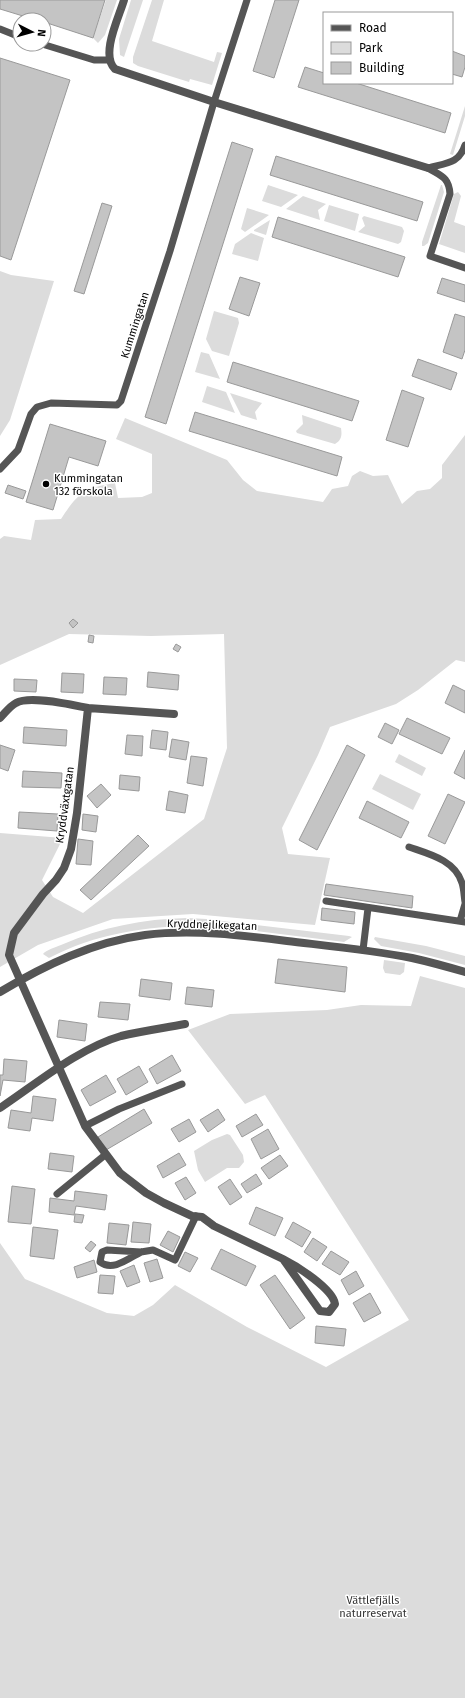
<svg xmlns="http://www.w3.org/2000/svg" width="465" height="1698" font-family="'Fira Sans',sans-serif">
	<rect width="100%" height="100%" fill="#fff"/>
	<path fill="#dcdcdc" d="M106,0H117L105,35L98,43L93,38Z
		M131,0H143L124,57L120,55L119,39Z
		M152,0H164L152,41L214,62L217,52L222,53L212,85L190,79L189,82L138,66L133,63V57Z
		M465,106V116L453,155L450,154Z
		M268,185L298,195L281,207L262,201Z
		M441,185H442L444,192L428,243L424,246H422V242Z
		M458,192L461,196L454,222L465,226V253L439,244L454,194Z
		M303,196L326,204L318,210L320,220L286,209Z
		M329,205L359,214L355,231L324,221Z
		M247,208L269,215L245,232L241,229Z
		M364,216L402,227L404,231L401,242L398,244L358,232L365,226L362,218Z
		M270,220L266,235L254,231V230Z
		M251,233L264,238L258,261L232,254L235,244Z
		M0,271L11,275L54,281L10,420L0,436Z
		M214,311L238,318L239,323L229,356L212,351L206,339Z
		M201,352L209,354L220,379L195,372Z
		M207,386L226,392L235,413L202,402Z
		M230,393L262,403L255,412L257,420L241,415Z
		M302,415L341,428C342,435 342,440 335,444L297,433L296,431L303,424Z
		M125,418L227,460L243,480L257,491L323,502L332,489L348,486L352,476L360,471L373,476L388,475L402,504L417,491L430,489L442,478V465L465,435V662L456,660L418,690L396,704L330,727L318,755L282,828L288,854L330,858L315,925L193,914L113,919L38,945L0,967V833L63,838L42,880L53,897L83,913L204,819L227,748L224,634L151,636L69,634L0,665V539L4,536L31,540L35,520L61,519C78,493 84,488 115,483L118,498L142,497L152,493V454L116,439Z
		M399,754L426,768L422,776L395,762Z
		M380,774L421,794L413,810L372,789Z
		M187,918L207,919V926C153,925 98,932 49,958L43,954C46,950 56,947 61,945C102,927 143,919 187,918Z
		M214,920L349,936L352,937L344,942L215,926L212,923Z
		M375,937L426,946L465,956V965L419,953L381,946L374,939Z
		M384,960L405,963L404,972L400,975L385,973L383,968Z
		M420,976L465,988V1698H0V1243L25,1279L107,1313L134,1316L153,1305L175,1285L247,1327L326,1367L409,1320L265,1095L245,1104L188,1030L230,1014L327,1010L361,1005L411,1006Z
		M227,1134L230,1135L243,1155L244,1162L239,1168H227L205,1182L198,1170L194,1151L212,1140Z"/>
	<path fill="#c4c4c4" stroke="#999" d="M0,0H105L93,38L44,22V20H36L0,9Z
		M275,0H299L274,78L253,71Z
		M452,51L465,56V67L462,77L452,74Z
		M0,58L70,80L11,260L0,256Z
		M305,67L324,73V83H356L451,113L445,133L298,87Z
		M232,142L253,149L166,424L145,417Z
		M276,156L423,202L417,221L270,175Z
		M102,203L112,206L84,294L74,291Z
		M278,217L405,257L398,277L272,237Z
		M240,277L260,283L249,316L229,309Z
		M442,278L465,285V302L437,293Z
		M455,314L465,317V350L462,359L443,352Z
		M418,359L457,373L451,390L412,376Z
		M233,362L359,401L352,421L227,382Z
		M402,390L424,398L408,447L386,440Z
		M195,412L342,457L337,476L189,431Z
		M50,424L106,441L98,466L69,457L53,510L26,502Z
		M8,485L26,491L23,499L5,493Z
		M73,619L78,623L73,628L69,623Z
		M89,635L94,636L93,643L88,642Z
		M176,644L181,647L178,652L173,649Z
		M148,672L179,675L178,690L147,687Z
		M62,673L84,674L83,693L61,692Z
		M104,677L127,678L126,695L103,694Z
		M14,679L37,680L36,692L14,691Z
		M453,685L465,691V713L445,703Z
		M407,718L450,738L442,754L399,734Z
		M385,723L399,730L392,744L378,737Z
		M24,727L67,730L66,746L23,743Z
		M152,730L168,732L166,750L150,748Z
		M127,735L143,736L142,756L125,754Z
		M172,739L189,742L186,760L169,757Z
		M0,745L15,750L8,771L0,768Z
		M347,745L365,755L317,850L299,840Z
		M465,750V779L454,773Z
		M191,756L207,758L203,786L187,783Z
		M23,771L62,773L61,788L22,787Z
		M120,775L140,777L139,791L119,789Z
		M101,784L111,795L97,808L87,796Z
		M169,791L188,795L185,813L166,810Z
		M448,794L465,802L445,844L428,836Z
		M367,801L409,822L401,838L359,818Z
		M19,812L58,814L57,831L18,828Z
		M83,814L98,816L96,832L82,830Z
		M138,835L149,846L91,900L80,890Z
		M78,839L93,841L91,865L76,864Z
		M326,884L413,896L412,908L324,895Z
		M322,908L355,912L354,924L321,920Z
		M278,959L347,967L345,992L275,983Z
		M141,979L172,983L170,1000L139,996Z
		M187,987L214,990L212,1007L185,1004Z
		M100,1002L130,1004L128,1020L98,1017Z
		M59,1020L87,1024L85,1041L57,1037Z
		M172,1055L181,1071L157,1084L149,1069Z
		M4,1059L27,1061L25,1082L3,1080L0,1096V1075H3Z
		M139,1066L148,1082L126,1095L117,1079Z
		M106,1075L116,1092L90,1106L81,1090Z
		M33,1096L56,1099L53,1121L32,1118L30,1131L8,1128L11,1110L31,1113Z
		M144,1109L152,1123L106,1150L98,1137Z
		M218,1109L225,1120L208,1132L200,1120Z
		M256,1114L263,1125L242,1137L236,1126Z
		M189,1119L196,1132L179,1142L171,1129Z
		M268,1129L279,1149L261,1159L251,1139Z
		M50,1153L74,1156L72,1172L48,1169Z
		M179,1153L186,1165L163,1178L157,1166Z
		M280,1155L288,1166L269,1179L261,1168Z
		M256,1174L262,1184L247,1193L241,1184Z
		M186,1177L196,1193L185,1200L175,1183Z
		M230,1179L242,1197L230,1205L218,1187Z
		M12,1186L35,1189L31,1224L8,1222Z
		M75,1191L107,1195L105,1210L76,1206L74,1215L49,1212L50,1198L74,1201Z
		M256,1207L283,1218L275,1236L249,1224Z
		M75,1214L84,1215L82,1223L74,1222Z
		M133,1222L151,1224L149,1243L131,1242Z
		M293,1222L311,1232L302,1247L285,1237Z
		M109,1223L129,1225L126,1245L107,1243Z
		M33,1227L58,1230L54,1259L30,1256Z
		M168,1231L180,1237L173,1252L160,1245Z
		M313,1238L327,1247L317,1261L304,1252Z
		M91,1241L96,1245L90,1252L85,1248Z
		M221,1249L256,1266L246,1286L211,1269Z
		M331,1251L349,1262L340,1275L322,1264Z
		M185,1252L198,1258L190,1272L178,1266Z
		M157,1259L163,1278L150,1282L144,1263Z
		M94,1260L97,1272L77,1278L74,1267Z
		M134,1265L140,1282L127,1287L120,1271Z
		M356,1271L364,1286L349,1295L341,1280Z
		M100,1275L115,1276L113,1294L98,1293Z
		M275,1275L305,1318L290,1329L260,1285Z
		M370,1293L381,1313L364,1322L353,1303Z
		M316,1326L346,1329L344,1346L315,1343Z"/>
	<g fill="none" stroke-linecap="round" stroke-linejoin="round">
		<path stroke="#555" stroke-width="7" d="M0,29L20,37
			M42,44L94,60H109
			M428,168C441,176 449,177 450,194L430,256L465,268
			M428,168C446,163 459,164 465,145
			M0,469L18,450L31,414L37,407L51,403L117,405L121,401L170,251L214,102L247,0
			M409,847C429,854 455,860 462,883C464,889 464,896 465,902
			M326,901L465,922
			M460,921L465,904
			M363,950L368,908
			M85,1126L119,1109L182,1084
			M57,1194L105,1155
			M141,1252C129,1258 113,1272 100,1262L102,1252L107,1250L141,1252L153,1250L175,1260L196,1216"/>
		<path stroke="#555" stroke-width="8" d="M124,0C119,17 100,55 115,69L214,102L428,168
			M88,708L174,714
			M0,718C5,713 10,706 16,703C30,695 72,705 88,708L77,813L71,849L64,868L56,880L43,894L14,933L9,955L85,1126L120,1173L146,1193L164,1203L192,1216L202,1217L214,1226L283,1259L320,1311L329,1312L335,1304C333,1289 297,1266 283,1259
			M0,992C45,965 93,942 145,935C191,929 241,935 287,941C329,946 371,950 412,958C430,962 448,967 465,972
			M0,1108C36,1084 79,1048 121,1036C142,1031 164,1028 185,1024"/>
	</g>
	<circle fill="#000" stroke="#fff" stroke-width="1.5" cx="46" cy="484" r="4"/>
	<g text-anchor="middle" dominant-baseline="central" stroke-width="3" stroke-linejoin="round" paint-order="stroke">
		<g font-size="11" fill="#000" stroke="#fff">
			<text transform="translate(135 325) rotate(-72)">Kummingatan</text>
			<text transform="translate(65 805) rotate(-82)">Kryddväxtgatan</text>
			<text transform="translate(212 925) rotate(2)">Kryddnejlikegatan</text>
		</g>
		<g font-size="11" fill="#000" stroke="#fff" text-anchor="start">
			<text x="54" y="478">Kummingatan<tspan x="54" dy="13">132 förskola</tspan></text>
		</g>
		<g font-size="11" fill="#333" stroke="#fff">
			<text x="373" y="1600">Vättlefjälls<tspan x="373" dy="13">naturreservat</tspan></text>
		</g>
	</g>
	<rect x="323" y="12" width="130" height="72" fill="#ffffff" stroke="#999999"/>
	<rect x="331" y="25" width="20" height="6" fill="#555555" stroke="#999999"/>
	<text x="359" y="32" font-size="12" fill="#000000">Road</text>
	<rect x="331" y="42" width="20" height="12" fill="#dcdcdc" stroke="#999999"/>
	<text x="359" y="52" font-size="12" fill="#000000">Park</text>
	<rect x="331" y="62" width="20" height="12" fill="#c4c4c4" stroke="#999999"/>
	<text x="359" y="72" font-size="12" fill="#000000">Building</text>
	<g transform="translate(32 32) rotate(96)"><circle r="19" fill="#ffffff" stroke="#999999"/>
	<path d="M0-3L7 15L0 10L-7 15Z" fill="#000000"/>
	<text y="-6" font-size="11" font-weight="bold" text-anchor="middle" fill="#000000">N</text>
	</g>
</svg>
